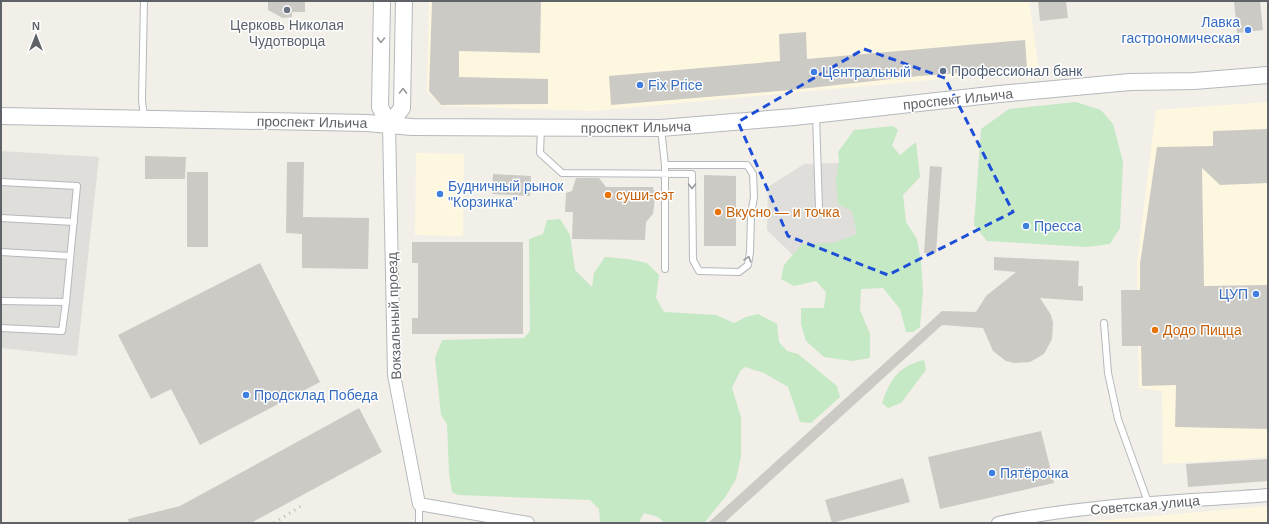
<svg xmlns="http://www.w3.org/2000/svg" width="1269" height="524" font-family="Helvetica,sans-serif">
	<rect width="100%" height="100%" fill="#f1efe8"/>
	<path fill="#fef7e0" d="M429,1H1029L1039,70L594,111L441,106L427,91Z
		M1268,102V457L1163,464L1162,391L1139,388L1137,263L1156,110Z
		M416,153L464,154L463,236L415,235Z
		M1268,506V523H1073Z"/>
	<path fill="#e0deda" d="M1,151L99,157L77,356L1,348Z
		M864,162L899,236L803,265L767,230L768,187L804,164Z"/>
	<path fill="#c5e8c5" d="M1076,102L1101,110L1113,124L1123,162L1120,228L1110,244L1087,247L987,241L974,225L981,129L1009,109Z
		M893,126L898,130L892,146L900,155L916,142L920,177L903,195L906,222L917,239L921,261L923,291L920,327L913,332H906L900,309L883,288L861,289L860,310L870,334V358L852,361L824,357L806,341L801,324V308H824L826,292L816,281L794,286L781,279L784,265L802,244L833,243L857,234L852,211L838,204L836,181L839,161L838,152L854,130Z
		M560,219L570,235L575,270L592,287L594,273L605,257L628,259L647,263L659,275L656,298L664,312L716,315L734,323L746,317L758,314L777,324L779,342L787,351L798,354L837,386L840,397L811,423L800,422L788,387L764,373L745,367L740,371L732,388L741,417V457L736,479L726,496L704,523H664C660,516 652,515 644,513L640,520V523H600L599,509L590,500L458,495L452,492L449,473L447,424L441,415L435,358L442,340L524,338L530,331L529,239L543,234L547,220Z
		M924,360L926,370L901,403L888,408L882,403C890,380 898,366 924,360Z"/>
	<path fill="#cccac5" d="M268,1H305V12H292V17L283,18L268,10Z
		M432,1H541L540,53L459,51V77L548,79V104L441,105L429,91Z
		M1038,1H1066L1068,18L1040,21Z
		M1234,1H1260L1263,30L1237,33Z
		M806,32L807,59L1025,40L1027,68L919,76L791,90L611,105L609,76L780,61L779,34Z
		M1268,129V183L1220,185L1202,168L1204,286L1268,285V429L1175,427L1176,385L1142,386L1141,346H1122L1121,290H1140V264L1157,147L1213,146V131Z
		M145,156L186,157L185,179H145Z
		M287,162H304L303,217L369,218L368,269L302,268V234L286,233Z
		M930,166L942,167L936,253H924Z
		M187,172H208V247H187Z
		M493,174L531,176L530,196L492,194Z
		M704,175L736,176V246H704Z
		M576,178H599L606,187H653L655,198L653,214L646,222L645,240L572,239L573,212H565L566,193L572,191Z
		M412,242H523V334H412V318H418V263H412Z
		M994,257L1079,261L1078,286H1083V301L1040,298L1051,315L1053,323L1052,339L1044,354L1030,362L1014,363L1006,361L993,351L983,328L942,325L724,523H708L942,311L976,312L986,296L1016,272L994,270Z
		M260,263L320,382L200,445L171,389L151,399L118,335Z
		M359,408L382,452L251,523H129L128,519L180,506Z
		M1041,431L1054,483L940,509L928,457Z
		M1268,459V481L1188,487L1186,464Z
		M903,478L910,502L832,523L825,500Z"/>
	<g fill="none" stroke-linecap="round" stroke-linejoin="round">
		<defs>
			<path id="service" d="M816,115L819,209
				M144,117L142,100L144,1
				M541,128L540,153L562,173L692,174L693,260L699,271L739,272L748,265L750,252L751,214L754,197L753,174L747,165H665
				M661,129L665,165V269
				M1,182L77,186L66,302L1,301
				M1,218L74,222
				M1,252L70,256
				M1104,323L1108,373L1118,419L1149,505
				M1,328L62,331L66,302
				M419,523V504"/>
			<path id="minor" d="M389,125L394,375L419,504L528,523
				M998,523C1086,504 1179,502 1268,495"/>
			<path id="tertiary" d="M382,1L380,107L389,125
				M1,116L367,123L412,127L661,128L794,117L999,94L1130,82L1194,81L1268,75
				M389,125L402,108L404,1"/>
		</defs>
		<use href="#service" stroke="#b5b8bc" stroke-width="8"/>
		<use href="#minor" stroke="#b5b8bc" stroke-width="14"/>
		<use href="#tertiary" stroke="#b5b8bc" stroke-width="18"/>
		<use href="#service" stroke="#fff" stroke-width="6"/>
		<use href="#minor" stroke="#fff" stroke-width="12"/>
		<use href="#tertiary" stroke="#fff" stroke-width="16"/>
		<path stroke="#b6b7b8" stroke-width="3" stroke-dasharray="1 5" stroke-linecap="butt" d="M274,523L301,506"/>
	</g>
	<defs><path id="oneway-chevron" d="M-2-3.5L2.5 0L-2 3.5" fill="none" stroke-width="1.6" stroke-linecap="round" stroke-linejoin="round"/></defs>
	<g stroke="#979a9d">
		<use href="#oneway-chevron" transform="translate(381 40) rotate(91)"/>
		<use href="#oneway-chevron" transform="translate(403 91) rotate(-89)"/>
		<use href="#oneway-chevron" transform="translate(692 186) rotate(90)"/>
		<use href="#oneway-chevron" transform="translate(748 259) rotate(-74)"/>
	</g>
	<path fill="none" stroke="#1d4ed8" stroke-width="3" stroke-dasharray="8 5" stroke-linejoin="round" d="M864,49L945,78L1013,212L888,275L788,236L738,122Z"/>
	<circle fill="#6b7280" stroke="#fff" stroke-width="1.5" cx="287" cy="10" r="4"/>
	<g fill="#3f7fe0" stroke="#fff" stroke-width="1.5">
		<circle cx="1248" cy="30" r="4"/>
		<circle cx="814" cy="72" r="4"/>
		<circle cx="640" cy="85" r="4"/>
		<circle cx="440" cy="194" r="4"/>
		<circle cx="1026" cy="226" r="4"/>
		<circle cx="1256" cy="294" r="4"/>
		<circle cx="246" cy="395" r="4"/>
		<circle cx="992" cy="473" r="4"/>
	</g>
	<circle fill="#5c6f8a" stroke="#fff" stroke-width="1.5" cx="943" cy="71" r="4"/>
	<g fill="#e8710a" stroke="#fff" stroke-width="1.5">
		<circle cx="608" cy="195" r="4"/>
		<circle cx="718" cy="212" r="4"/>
		<circle cx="1155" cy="330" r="4"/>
	</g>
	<g text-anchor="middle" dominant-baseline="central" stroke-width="3" stroke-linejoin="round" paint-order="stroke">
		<g font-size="14" fill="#366cbe" stroke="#fff" text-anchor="start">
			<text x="1240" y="22" text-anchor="end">Лавка<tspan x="1240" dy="16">гастрономическая</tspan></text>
			<text x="822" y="72">Центральный</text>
			<text x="648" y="85">Fix Price</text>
			<text x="448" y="186">Будничный рынок<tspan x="448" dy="16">"Корзинка"</tspan></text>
			<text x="1034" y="226">Пресса</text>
			<text x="1248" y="294" text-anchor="end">ЦУП</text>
			<text x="254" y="395">Продсклад Победа</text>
			<text x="1000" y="473">Пятёрочка</text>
		</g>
		<g font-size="14" fill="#5b616d" stroke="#fff">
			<text x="287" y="25">Церковь Николая<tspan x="287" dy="16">Чудотворца</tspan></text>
		</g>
		<g font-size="14" fill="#4e5e75" stroke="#fff" text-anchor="start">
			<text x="951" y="71">Профессионал банк</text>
		</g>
		<g font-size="14" fill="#5f6368" stroke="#fff">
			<text transform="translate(958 99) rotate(-6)">проспект Ильича</text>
			<text transform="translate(312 122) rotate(1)">проспект Ильича</text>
			<text transform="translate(636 127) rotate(-1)">проспект Ильича</text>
			<text transform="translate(394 316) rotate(-92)">Вокзальный проезд</text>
			<text transform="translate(1145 505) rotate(-5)">Советская улица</text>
		</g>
		<g font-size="14" fill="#c56008" stroke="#fff" text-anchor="start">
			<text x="616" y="195">суши-сэт</text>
			<text x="726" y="212">Вкусно — и точка</text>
			<text x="1163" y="330">Додо Пицца</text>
		</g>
	</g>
	<rect width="1269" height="524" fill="none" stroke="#5f6368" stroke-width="4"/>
	<g transform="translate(36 36)" stroke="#ffffff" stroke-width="3" paint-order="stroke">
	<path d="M0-3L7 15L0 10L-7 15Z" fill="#5f6368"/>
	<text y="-6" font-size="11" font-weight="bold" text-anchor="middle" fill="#5f6368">N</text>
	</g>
</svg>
